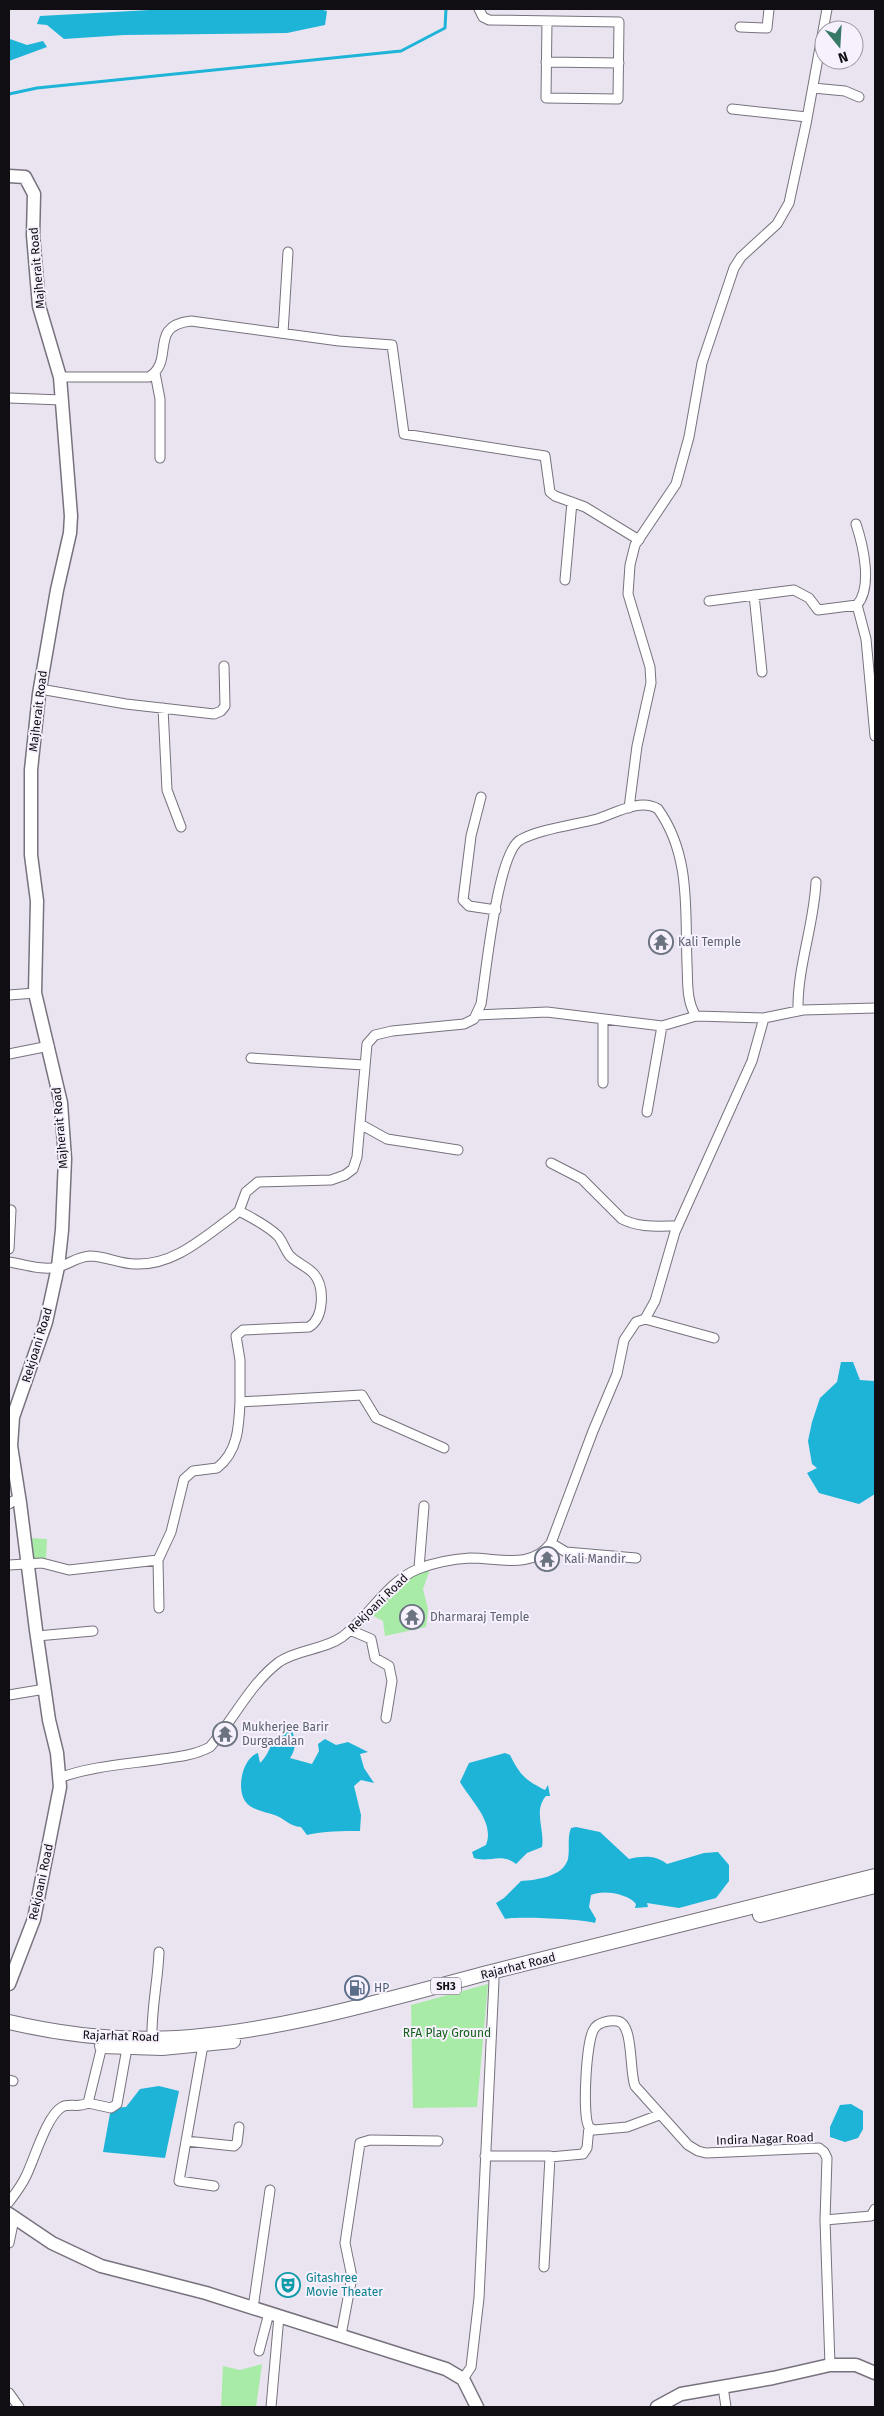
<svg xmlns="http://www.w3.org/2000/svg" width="884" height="2416" font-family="'Fira Sans',sans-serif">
	<rect width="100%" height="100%" fill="#e9e4f0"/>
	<path fill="#a8eba7" d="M30,1538L47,1539L46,1559L32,1560Z
		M432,1564L423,1589L428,1609L426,1627L385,1636L383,1621L366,1612L409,1573Z
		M488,1984L477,2107L413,2108L411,2005Z
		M262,2364L256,2407H221L223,2366L240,2370Z"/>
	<path fill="#1db4d8" d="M168,9H319L327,11L325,25L287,33L124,35L64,39L47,25L37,24L40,16Z
		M10,39L27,45L43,41L47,47L9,61Z
		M841,1362H853L860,1380L874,1381L875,1386V1494L859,1504L819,1493L807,1473L817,1468L812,1464L808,1441L812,1422L820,1398L837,1382Z
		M292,1731C296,1740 296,1750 290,1758L312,1764L319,1751L318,1744L325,1739L336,1745L348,1742L368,1752L360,1754L364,1768L374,1783L361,1780L354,1786L361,1815L360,1831C344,1831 322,1831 307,1835L301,1827C290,1826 286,1820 277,1816C267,1812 252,1811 245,1801C236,1787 243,1758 258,1753L260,1763C275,1749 266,1736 292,1731Z
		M505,1753L510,1755C520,1775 525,1780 545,1790L548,1785L550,1796H546C533,1811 545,1829 542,1847L527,1853L516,1864C501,1852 490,1863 474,1858L472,1852L486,1845C495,1822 471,1801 460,1782L469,1763Z
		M576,1827L600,1832L629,1859C643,1856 655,1855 667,1864L704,1853L718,1852L729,1865V1881L716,1898L679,1908L647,1903L648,1907L635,1908L636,1904C629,1894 603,1889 591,1895L589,1907L596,1919L595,1923C584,1919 515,1916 505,1919L496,1903L504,1898L521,1881C536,1880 563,1877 568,1859C570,1848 567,1838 571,1828Z
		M159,2086L179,2091L165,2158L103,2152L111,2108L126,2107L140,2089Z
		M851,2104L863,2111V2129L858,2138L845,2142L830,2137V2127L840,2105Z"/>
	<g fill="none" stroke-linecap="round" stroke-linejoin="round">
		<path stroke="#1db4d8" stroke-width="3" d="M9,94L37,88L401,51L445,28L446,9"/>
		<defs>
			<path id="street" d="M479,9L483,17L489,20L619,22L618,99L546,98L547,21
				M740,27L767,28L769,9
				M546,62L619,63
				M813,88L845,91L859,97
				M732,109L807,117
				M283,333L288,252
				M155,373L160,399V458
				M60,377H149C176,360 147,326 191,321L339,341L392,345L404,434L545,456L550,492L555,496L585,507L639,540
				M9,398L62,400
				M565,580L572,502
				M754,595L762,672
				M709,601L794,590L809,598L818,610L857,605C873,587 863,545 856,524
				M857,605L866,639L875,736
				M40,689L126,704L214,714L221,711L225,706L224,666
				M163,708L167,790L181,827
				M481,797L471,836L463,900L469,906L496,910
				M629,808L637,746L651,683L650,667L628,594L630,565L635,545L676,484L689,437L702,363L734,268L741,257L777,224L789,203L806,124L827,9
				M9,995L35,993
				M798,1011C797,967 814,926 816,882
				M476,1015L547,1012L662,1026L696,1016L764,1018L803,1010L875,1008
				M9,1054L49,1046
				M251,1058L364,1065
				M603,1083V1019
				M647,1112L662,1026
				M360,1124L387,1139L458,1150
				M551,1163L582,1179L622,1219C639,1228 658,1226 677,1226
				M239,1211C252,1218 267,1225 278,1236C283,1242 285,1250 290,1256C297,1263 308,1267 314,1274C325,1287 324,1318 309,1327L243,1330L236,1336L240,1360V1402
				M9,1249L11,1210
				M9,1262C24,1264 42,1271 58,1267C70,1264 76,1257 90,1256C105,1256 120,1264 135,1264C173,1266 203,1238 232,1217L239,1211L246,1192L258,1182L331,1180L345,1175L353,1169L357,1157L367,1044L375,1035L392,1031L464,1024L474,1019L481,1004C486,974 497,854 520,840C540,829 574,825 597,819C616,813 640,798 658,809C691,855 685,910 687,964C688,981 686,1001 696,1016
				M645,1319L655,1301L675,1232L752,1061L764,1018
				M645,1319L714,1338
				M9,1504L13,1501L20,1503
				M551,1543L566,1552L636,1558
				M158,1560L159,1608
				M9,1565L42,1563L69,1570L158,1560L171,1532L184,1479L193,1471L217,1468C238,1452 239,1426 240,1402L362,1395L376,1418L444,1448
				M419,1568L424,1506
				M350,1630L371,1639L375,1658L389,1666L392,1681L386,1718
				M37,1636L93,1631
				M9,1695L45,1689
				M59,1778C91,1766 129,1764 162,1759C178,1757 195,1755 210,1747C233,1720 250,1684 279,1662C298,1649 324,1650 342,1637C368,1618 388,1581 418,1569C433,1563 454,1559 470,1558C500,1558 531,1570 551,1543L593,1431L617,1374L624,1340L636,1322L645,1319
				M152,2039C151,2010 158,1981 159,1952
				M203,2045L179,2181L214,2186
				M9,2080L13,2081
				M88,2103L111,2108L117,2104L127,2048
				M659,2115L627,2127L594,2130L589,2127C582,2116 586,2041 594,2029C598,2022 610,2020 617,2021C634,2023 629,2071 635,2086L688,2145L698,2151L706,2153L819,2148L824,2152L827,2158L825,2220L830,2365
				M186,2141L234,2146L237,2143L239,2127
				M485,2156H550
				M9,2202C15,2194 22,2185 26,2176C34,2160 47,2115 62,2107C69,2103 79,2108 88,2103L102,2046
				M825,2220L871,2216L875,2209
				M9,2243L14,2219
				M544,2267L550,2157L583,2154L587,2148L589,2127
				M253,2308L270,2190
				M341,2335L352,2277L345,2243L360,2143L370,2140L438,2141
				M259,2351L269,2313
				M463,2379L471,2367L479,2298L494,1980
				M723,2387L726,2407
				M9,2393L19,2407
				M271,2407L279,2316"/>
			<path id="secondary" d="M9,176L25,177L34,194L33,235L39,306L60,377L71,516L70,533L57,590L39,694L31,770V855L37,901L35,993L61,1103L65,1159L62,1230L58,1267L46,1322L13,1417L11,1446L20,1503L36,1630L49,1720L57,1753L60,1787L34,1919L9,1984
				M9,2214L52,2243L101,2266L206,2293L446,2369L463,2379L477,2407
				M657,2407L681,2394L773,2378L830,2365H856L875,2373"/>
			<path id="primary" d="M760,1915L875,1886
				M9,2022C64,2035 120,2041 177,2038C287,2031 397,1996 503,1969C627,1937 751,1908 875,1876
				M102,2046L162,2048L233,2041"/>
		</defs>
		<use href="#street" stroke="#77727d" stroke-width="11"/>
		<use href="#secondary" stroke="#77727d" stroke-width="15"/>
		<use href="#primary" stroke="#77727d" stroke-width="16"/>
		<use href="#street" stroke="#fff" stroke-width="9"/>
		<use href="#secondary" stroke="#fff" stroke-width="12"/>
		<use href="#primary" stroke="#fff" stroke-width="14"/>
	</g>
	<defs>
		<symbol id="temple-ring" viewBox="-11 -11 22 22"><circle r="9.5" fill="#f7f1fe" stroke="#6b7280" stroke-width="1.5"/><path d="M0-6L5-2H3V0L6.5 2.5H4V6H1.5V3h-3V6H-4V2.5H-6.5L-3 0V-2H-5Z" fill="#6b7280"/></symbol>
		<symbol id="fuel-ring" viewBox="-11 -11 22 22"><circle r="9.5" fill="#f7f1fe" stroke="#5c6f8a" stroke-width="1.5"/><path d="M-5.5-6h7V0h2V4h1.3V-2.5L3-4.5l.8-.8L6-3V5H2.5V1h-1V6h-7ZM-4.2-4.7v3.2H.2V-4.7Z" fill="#5c6f8a"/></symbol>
		<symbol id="theatre-ring" viewBox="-11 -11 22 22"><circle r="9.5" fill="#f7f1fe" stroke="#0f9aa8" stroke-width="1.5"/><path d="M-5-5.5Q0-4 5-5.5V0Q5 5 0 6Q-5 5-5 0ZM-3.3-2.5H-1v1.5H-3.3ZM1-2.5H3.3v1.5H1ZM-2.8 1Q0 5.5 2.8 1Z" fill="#0f9aa8"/></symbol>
	</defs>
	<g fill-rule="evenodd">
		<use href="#temple-ring" x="647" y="928" width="28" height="28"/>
		<use href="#temple-ring" x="533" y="1545" width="28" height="28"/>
		<use href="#temple-ring" x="398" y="1603" width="28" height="28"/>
		<use href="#temple-ring" x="211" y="1720" width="28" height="28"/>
		<use href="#fuel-ring" x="343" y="1974" width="28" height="28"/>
		<use href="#theatre-ring" x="274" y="2271" width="28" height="28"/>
	</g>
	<g text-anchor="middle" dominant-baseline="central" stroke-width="4" stroke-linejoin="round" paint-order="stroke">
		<rect fill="#f7f1fe" stroke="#555259" stroke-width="1" x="431" y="1977.5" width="30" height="17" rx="4"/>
		<g font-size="11" font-weight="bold" fill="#100e12">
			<text x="446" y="1986">SH3</text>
		</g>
		<g font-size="12" fill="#100e12" stroke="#f7f1fe">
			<text transform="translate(37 268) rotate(-95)">Majherait Road</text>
			<text transform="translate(38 711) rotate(-83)">Majherait Road</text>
			<text transform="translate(60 1128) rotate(-95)">Majherait Road</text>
			<text transform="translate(37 1345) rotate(-73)">Rekjoani Road</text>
			<text transform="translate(378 1603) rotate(-44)">Rekjoani Road</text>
			<text transform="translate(41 1882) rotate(-78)">Rekjoani Road</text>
			<text transform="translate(518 1966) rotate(-14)">Rajarhat Road</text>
			<text transform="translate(121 2036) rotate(2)">Rajarhat Road</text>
			<text transform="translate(765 2139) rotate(-2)">Indira Nagar Road</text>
		</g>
		<g font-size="12" fill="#5b616d" stroke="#f7f1fe" text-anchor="start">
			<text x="678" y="942">Kali Temple</text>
			<text x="564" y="1559">Kali Mandir</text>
			<text x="430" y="1617">Dharmaraj Temple</text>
			<text x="242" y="1727">Mukherjee Barir<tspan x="242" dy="14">Durgadalan</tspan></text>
		</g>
		<g font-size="12" fill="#4e5e75" stroke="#f7f1fe" text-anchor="start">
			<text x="374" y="1988">HP</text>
		</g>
		<g font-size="12" fill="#16601c" stroke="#f7f1fe">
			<text x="447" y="2033">RFA Play Ground</text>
		</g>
		<g font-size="12" fill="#0d838f" stroke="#f7f1fe" text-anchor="start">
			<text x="306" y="2278">Gitashree<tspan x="306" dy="14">Movie Theater</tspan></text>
		</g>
	</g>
	<rect width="884" height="2416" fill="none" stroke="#100e12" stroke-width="20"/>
	<g transform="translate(839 45) rotate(162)"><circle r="24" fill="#f7f1fe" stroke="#9b96a0"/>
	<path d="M0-4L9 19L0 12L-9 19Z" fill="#387867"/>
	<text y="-8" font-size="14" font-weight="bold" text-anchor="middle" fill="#100e12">N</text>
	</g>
</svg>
